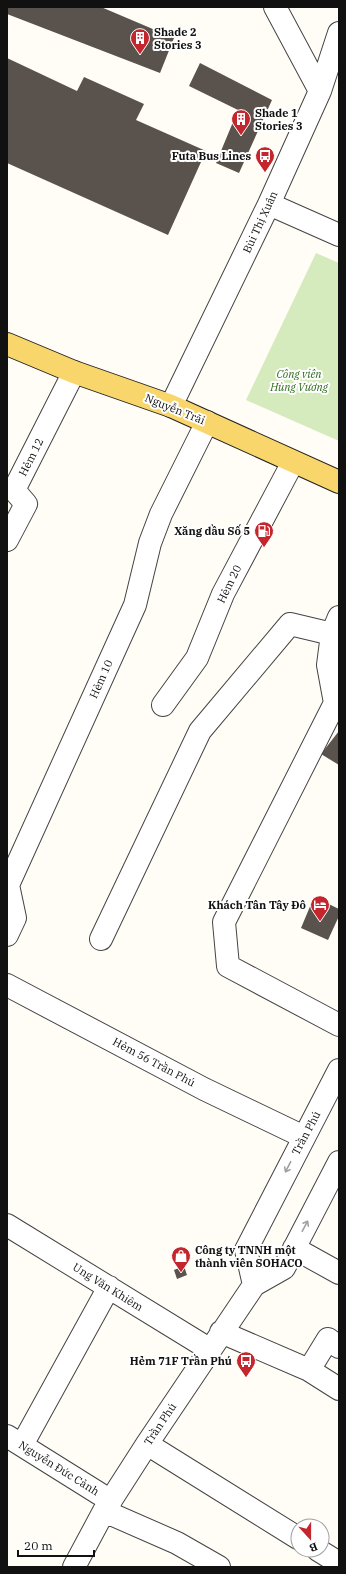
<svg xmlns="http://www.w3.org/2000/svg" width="346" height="1574" font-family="'IBM Plex Serif',serif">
	<rect width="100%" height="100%" fill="#fffdf5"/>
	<path fill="#d5ebbd" d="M316,253L339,263V441L246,400Z"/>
	<path fill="#5a524d" d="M7,7H101L174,38L160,73L7,14Z
		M7,58L77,91L84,77L144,104L136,120L206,151L168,235L7,163Z
		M200,63L272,100L239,173L216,163L238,110L189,86Z
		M339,731V765L321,754Z
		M314,897L339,909V916L328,940L301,928Z
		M184,1266L187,1275L177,1279L174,1270Z"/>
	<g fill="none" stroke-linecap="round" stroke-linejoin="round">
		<defs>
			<path id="minor" d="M275,7L320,91
				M269,204L339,235
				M171,406L269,204L320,91L339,33
				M7,540L26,504L14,490L74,372
				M339,617L332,634L328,665L335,703L224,922L228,966L339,1025
				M163,705L197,658L223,594L293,462
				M7,935L15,918L8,885L135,605L150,543L161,514L207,422
				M101,939L200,731L290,624L332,634
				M7,985L204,1089L304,1137
				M7,1225L209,1349
				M294,1248L339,1273
				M254,1285L246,1250L339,1070
				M221,1332L309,1370L328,1339L339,1347
				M309,1370L339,1389
				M7,1436L111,1501
				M147,1444L298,1538
				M22,1445L109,1287
				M104,1511L177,1543L219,1567
				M318,1550L339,1563
				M74,1567L104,1511L147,1444L254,1285L284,1268L339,1162"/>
			<path id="major" d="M7,344L74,372L171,406L339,482"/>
		</defs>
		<use href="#minor" stroke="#444" stroke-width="24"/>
		<use href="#major" stroke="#222" stroke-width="24"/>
		<use href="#minor" stroke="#fff" stroke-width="22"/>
		<use href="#major" stroke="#f9d66b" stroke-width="22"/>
	</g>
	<defs><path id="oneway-shaft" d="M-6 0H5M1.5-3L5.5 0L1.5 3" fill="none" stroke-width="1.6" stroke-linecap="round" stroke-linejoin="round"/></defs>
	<g stroke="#a0a0a0">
		<use href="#oneway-shaft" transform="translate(288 1167) rotate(117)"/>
		<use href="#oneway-shaft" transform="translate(305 1226) rotate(-62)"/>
	</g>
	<defs>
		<symbol id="building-pin" viewBox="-11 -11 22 30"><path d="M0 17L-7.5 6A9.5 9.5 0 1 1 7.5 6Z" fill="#c4262e" stroke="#fff"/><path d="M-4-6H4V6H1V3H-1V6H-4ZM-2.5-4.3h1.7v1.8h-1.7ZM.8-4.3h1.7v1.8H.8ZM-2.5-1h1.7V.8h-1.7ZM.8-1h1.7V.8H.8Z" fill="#fff"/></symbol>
		<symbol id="bus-pin" viewBox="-11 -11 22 30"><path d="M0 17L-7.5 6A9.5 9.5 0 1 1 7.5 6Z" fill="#c4262e" stroke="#fff"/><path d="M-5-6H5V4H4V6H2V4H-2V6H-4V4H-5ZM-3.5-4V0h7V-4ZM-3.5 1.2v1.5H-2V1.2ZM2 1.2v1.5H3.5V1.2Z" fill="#fff"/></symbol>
		<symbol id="fuel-pin" viewBox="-11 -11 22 30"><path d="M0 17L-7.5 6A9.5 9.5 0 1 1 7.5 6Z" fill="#c4262e" stroke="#fff"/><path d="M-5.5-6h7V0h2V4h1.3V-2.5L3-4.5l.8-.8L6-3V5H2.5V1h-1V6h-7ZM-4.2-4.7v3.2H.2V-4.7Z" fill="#fff"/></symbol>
		<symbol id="hotel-pin" viewBox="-11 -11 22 30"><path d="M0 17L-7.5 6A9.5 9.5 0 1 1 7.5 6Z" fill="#c4262e" stroke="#fff"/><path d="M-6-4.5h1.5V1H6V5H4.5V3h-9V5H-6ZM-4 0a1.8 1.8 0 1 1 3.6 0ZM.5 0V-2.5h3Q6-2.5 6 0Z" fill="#fff"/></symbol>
		<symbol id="shop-pin" viewBox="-11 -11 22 30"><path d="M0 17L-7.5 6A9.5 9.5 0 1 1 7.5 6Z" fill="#c4262e" stroke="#fff"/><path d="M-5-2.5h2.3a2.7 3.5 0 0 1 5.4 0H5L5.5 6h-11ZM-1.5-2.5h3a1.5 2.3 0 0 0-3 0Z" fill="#fff"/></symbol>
	</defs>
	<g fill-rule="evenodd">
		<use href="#building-pin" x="129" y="27" width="22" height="30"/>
		<use href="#building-pin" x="230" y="108" width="22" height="30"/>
		<use href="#bus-pin" x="254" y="145" width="22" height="30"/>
		<use href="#fuel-pin" x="253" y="520" width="22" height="30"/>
		<use href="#hotel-pin" x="309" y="894" width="22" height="30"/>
		<use href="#shop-pin" x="170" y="1245" width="22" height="30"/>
		<use href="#bus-pin" x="235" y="1350" width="22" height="30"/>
	</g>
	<g text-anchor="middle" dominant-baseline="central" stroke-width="4" stroke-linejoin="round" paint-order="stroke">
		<g font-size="11" font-weight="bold" fill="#111" stroke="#fff" text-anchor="end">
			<text x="154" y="32" text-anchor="start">Shade 2<tspan x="154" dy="13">Stories 3</tspan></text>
			<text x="255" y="113" text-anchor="start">Shade 1<tspan x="255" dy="13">Stories 3</tspan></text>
			<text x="251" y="156">Futa Bus Lines</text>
			<text x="250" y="531">Xăng dầu Số 5</text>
			<text x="306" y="905">Khách Tân Tây Đô</text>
			<text x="195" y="1250" text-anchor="start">Công ty TNNH một<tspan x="195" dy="13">thành viên SOHACO</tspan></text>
			<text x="232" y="1361">Hẻm 71F Trần Phú</text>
		</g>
		<g font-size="11" fill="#111" stroke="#fff">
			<text transform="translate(260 222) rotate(-65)">Bùi Thị Xuân</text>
			<text transform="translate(175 409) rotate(22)">Nguyễn Trãi</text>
			<text transform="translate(31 457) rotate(-63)">Hẻm 12</text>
			<text transform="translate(229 584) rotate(-64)">Hẻm 20</text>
			<text transform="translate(101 679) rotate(-66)">Hẻm 10</text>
			<text transform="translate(154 1062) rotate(28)">Hẻm 56 Trần Phú</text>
			<text transform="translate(306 1133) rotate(-62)">Trần Phú</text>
			<text transform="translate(108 1287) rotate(32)">Ung Văn Khiêm</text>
			<text transform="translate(160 1424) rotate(-56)">Trần Phú</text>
			<text transform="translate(59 1468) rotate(32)">Nguyễn Đức Cảnh</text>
		</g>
		<g font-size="11" font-style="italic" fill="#2f6b1f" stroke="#fff">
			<text x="299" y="374">Công viên<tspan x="299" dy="13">Hùng Vương</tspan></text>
		</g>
	</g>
	<rect width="346" height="1574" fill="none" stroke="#111111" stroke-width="16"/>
	<g transform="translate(310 1538) rotate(159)"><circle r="19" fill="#ffffff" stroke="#a0a0a0"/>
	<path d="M0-3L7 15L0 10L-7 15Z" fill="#c4262e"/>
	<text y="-6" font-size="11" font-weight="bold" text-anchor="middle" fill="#111111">B</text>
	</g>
	<path d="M18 1550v6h76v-6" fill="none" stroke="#111111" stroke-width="2"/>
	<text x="24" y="1550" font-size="12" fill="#111111" stroke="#ffffff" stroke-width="3" paint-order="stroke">20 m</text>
</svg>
